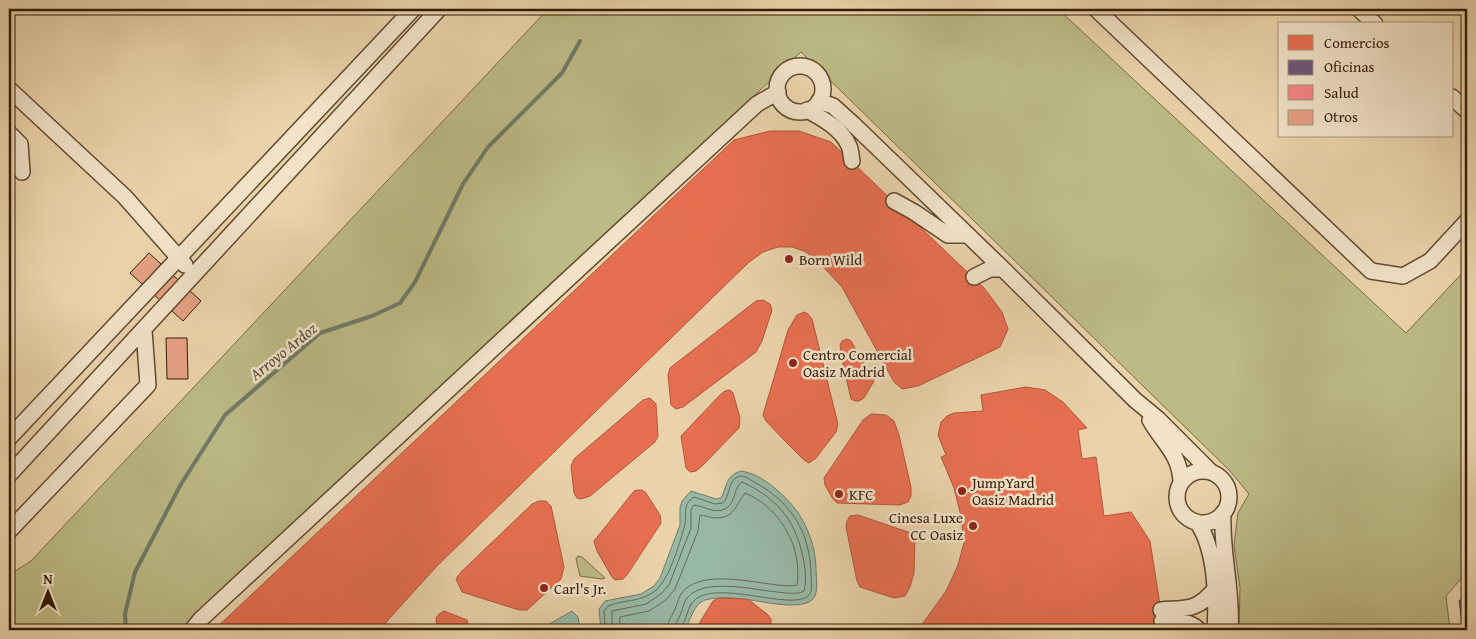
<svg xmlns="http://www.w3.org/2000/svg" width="1476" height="639" font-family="'Gentium Book Plus',serif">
	<rect width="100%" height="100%" fill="#ead2aa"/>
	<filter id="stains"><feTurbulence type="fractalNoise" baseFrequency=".004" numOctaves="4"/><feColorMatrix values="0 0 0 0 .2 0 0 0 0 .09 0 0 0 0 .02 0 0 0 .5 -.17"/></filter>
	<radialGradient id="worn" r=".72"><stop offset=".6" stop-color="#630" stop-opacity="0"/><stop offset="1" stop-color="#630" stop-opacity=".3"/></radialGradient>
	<path fill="#bcba85" stroke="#786b46" d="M548,9H1058L1406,333L1467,268V572L1446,596L1450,630H1239L1240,588L1234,545L1238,513L1249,494L1230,471L801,52L188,623L183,630H9V575L31,561Z
		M578,556L582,557L605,578L602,579L580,576L576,559Z"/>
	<path fill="#98b8a6" stroke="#707a67" d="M741,471C761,474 780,491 793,506C807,523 816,548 816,569C816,578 819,592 813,599C800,612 759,600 742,599C731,597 716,597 705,600C693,604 691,621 684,630L652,629L601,630L599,609L605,601L641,594L654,586L660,578L680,525V508L682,501L691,491L716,499L721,498C728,485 725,476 741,471Z
		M572,611L578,617L580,630H539Z"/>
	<path fill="#e76f51" stroke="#b2563b" d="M770,131H799L831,142L984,288L1002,312L1008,329L1000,347L918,386L902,389L894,382L842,287L814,257L804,251L792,247H778L763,252L748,263L437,566L388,620L381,630H214L734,140Z
		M763,300L770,304L772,310L762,341L756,352L683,407L676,409L671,405L668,375L670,368L756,301Z
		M804,312L808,314L812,319L838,424L836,432L816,458L809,463L804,460L783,439L766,421L763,415L788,330L797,315Z
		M847,339L851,341L874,381L864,398L859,401H855L851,399L843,364L840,345L842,341Z
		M1026,387L1045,390L1063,402L1087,428L1078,430L1082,459L1096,457L1104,516L1131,512L1150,541L1164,630H922L921,626L946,591L958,565L964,543L961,516L954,488L941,457L946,455L938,435L941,422L947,416L954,413L983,411L981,395Z
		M730,390L733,393L740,418L739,428L702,466L696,471L690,472L686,468L681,436L720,395L725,391Z
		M650,398L656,404L658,436L655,442L590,496L581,499L577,498L574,493L571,466L574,459L643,400Z
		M871,414L886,415L894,421L899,435L911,487V496L908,502L900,505L837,503L833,499L825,485L824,478L863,420Z
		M638,490H642L646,493L660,515L661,523L627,575L623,579L615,580L612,577L597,551L594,541L634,491Z
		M539,501H546L551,506L564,567L561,579L527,610H519L462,592L456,579L461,572L532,504Z
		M858,515L908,532L915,538L914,573L910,587L905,596L894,598L860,587L857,581L846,527L847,521L850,516Z
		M718,598L744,599L749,600L767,614L771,619V624L768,626L734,630H695L713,601Z
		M444,611L467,620L468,626L467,630H437L436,618L439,614Z
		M414,625L418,627L421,630H406Z"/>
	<path fill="#6d597a" stroke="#5c4758" d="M1467,593V630H1463L1459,601Z"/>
	<path fill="#f28482" stroke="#b9655d" d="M9,166L15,171L9,178Z"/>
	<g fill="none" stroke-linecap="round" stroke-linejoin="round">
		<path stroke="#666a57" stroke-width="1" d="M605,630L604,611L608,606C625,599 639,603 655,591C669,580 679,545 684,528C688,516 681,505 694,497L715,504L723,503C730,496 728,482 737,477C743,474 749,479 754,482C792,502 811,534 811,577C811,582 813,591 809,595C794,613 711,576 692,603C689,606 688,612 686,617C685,622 681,625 680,630
			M612,630V611L646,604L661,594L669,585L691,528V510L694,505C704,506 714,514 725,509C736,504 733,487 742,482C775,497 794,518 802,553C805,565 807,579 804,591C797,595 786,593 777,592C755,590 704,577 687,598C684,602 683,608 681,613C679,619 675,623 674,630
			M619,630L620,617L649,611L666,600L675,589L698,531L700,515C705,515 710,518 716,518C735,518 736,504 745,493C780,507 803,548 797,585C788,587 779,585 770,584C745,581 698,570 681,594C678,599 677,604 675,609C672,616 667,622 667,630"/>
		<path stroke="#707a67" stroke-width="4" d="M126,630L125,614L135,572L181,484L225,415L320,333L372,316L400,303L415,282L463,184L488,147L562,73L580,41"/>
	</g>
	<path fill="#e5a084" stroke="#351c08" d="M149,253L201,301L183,321L130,273Z
		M166,338H187L188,379H167Z"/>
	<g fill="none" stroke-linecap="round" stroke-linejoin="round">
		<defs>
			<path id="minor" d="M1096,9L1371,271L1403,276L1430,261L1467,221
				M1359,9L1375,24
				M777 89a23 23 0 1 1 46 0a23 23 0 1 1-46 0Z
				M9,89L125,197L185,265
				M1452,97L1467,111
				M819,101L833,106L853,124L1003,269L1135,400L1158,419L1211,472
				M807,110C822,118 842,129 849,146C851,150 851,157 852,161
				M9,133L20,144L22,172
				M894,201L914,212L948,235H967
				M974,277L990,269H1003
				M1150,420C1163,443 1180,454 1181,482
				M9,438L413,9
				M1177 497a26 26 0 1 1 52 0a26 26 0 1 1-52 0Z
				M9,475L439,9
				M1223,513C1221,553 1233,591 1230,630
				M1197,522C1216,549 1217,598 1215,630
				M9,531L148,385L144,330
				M1161,610C1187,608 1197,611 1215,589
				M1162,621C1176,621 1189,620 1199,630
				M192,630L201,619L757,104L778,92"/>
		</defs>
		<use href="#minor" stroke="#624a30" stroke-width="18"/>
		<use href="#minor" stroke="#f1e2c8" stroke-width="15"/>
	</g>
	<g fill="#8f2418" stroke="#f1e2c8" stroke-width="2">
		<circle cx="789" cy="259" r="5"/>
		<circle cx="793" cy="363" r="5"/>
		<circle cx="962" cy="491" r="5"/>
		<circle cx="839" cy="494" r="5"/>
		<circle cx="973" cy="526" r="5"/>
		<circle cx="544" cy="588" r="5"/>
	</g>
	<g text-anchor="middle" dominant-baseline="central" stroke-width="5" stroke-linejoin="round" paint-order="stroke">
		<g font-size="15" fill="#351c08" stroke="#f1e2c8" text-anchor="start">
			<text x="799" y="259">Born Wild</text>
			<text x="803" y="354">Centro Comercial<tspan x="803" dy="17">Oasiz Madrid</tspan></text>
			<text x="972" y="482">JumpYard<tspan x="972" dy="17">Oasiz Madrid</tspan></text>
			<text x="849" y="494">KFC</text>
			<text x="963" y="517" text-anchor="end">Cinesa Luxe<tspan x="963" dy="17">CC Oasiz</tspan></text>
			<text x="554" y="588">Carl's Jr.</text>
		</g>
		<g font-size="16" font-style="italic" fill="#534b37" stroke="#f1e2c8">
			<text transform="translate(283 351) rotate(-39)">Arroyo Ardoz</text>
		</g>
	</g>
	<rect width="1476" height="639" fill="none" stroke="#ead2aa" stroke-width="30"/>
	<rect x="10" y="10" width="1456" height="619" fill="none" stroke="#351c08" stroke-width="2.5"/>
	<rect x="15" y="15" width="1446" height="609" fill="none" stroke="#351c08"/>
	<rect x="1278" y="22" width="175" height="115" fill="#f1e2c8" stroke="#a6937b"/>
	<rect x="1288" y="35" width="25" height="15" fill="#e76f51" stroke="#a6937b"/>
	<text x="1324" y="48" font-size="15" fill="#351c08">Comercios</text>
	<rect x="1288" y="60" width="25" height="15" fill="#6d597a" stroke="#a6937b"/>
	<text x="1324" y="72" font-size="15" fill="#351c08">Oficinas</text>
	<rect x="1288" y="85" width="25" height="15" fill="#f28482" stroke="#a6937b"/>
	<text x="1324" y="98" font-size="15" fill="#351c08">Salud</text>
	<rect x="1288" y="110" width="25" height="15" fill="#e5a084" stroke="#a6937b"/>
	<text x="1324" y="122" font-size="15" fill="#351c08">Otros</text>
	<g transform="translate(48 592)" stroke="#f1e2c8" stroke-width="4" paint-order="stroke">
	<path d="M0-4L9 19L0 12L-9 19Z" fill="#351c08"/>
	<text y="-8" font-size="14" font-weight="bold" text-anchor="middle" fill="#351c08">N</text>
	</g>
	<rect width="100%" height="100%" filter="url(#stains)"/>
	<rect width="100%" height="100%" fill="url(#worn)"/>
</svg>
